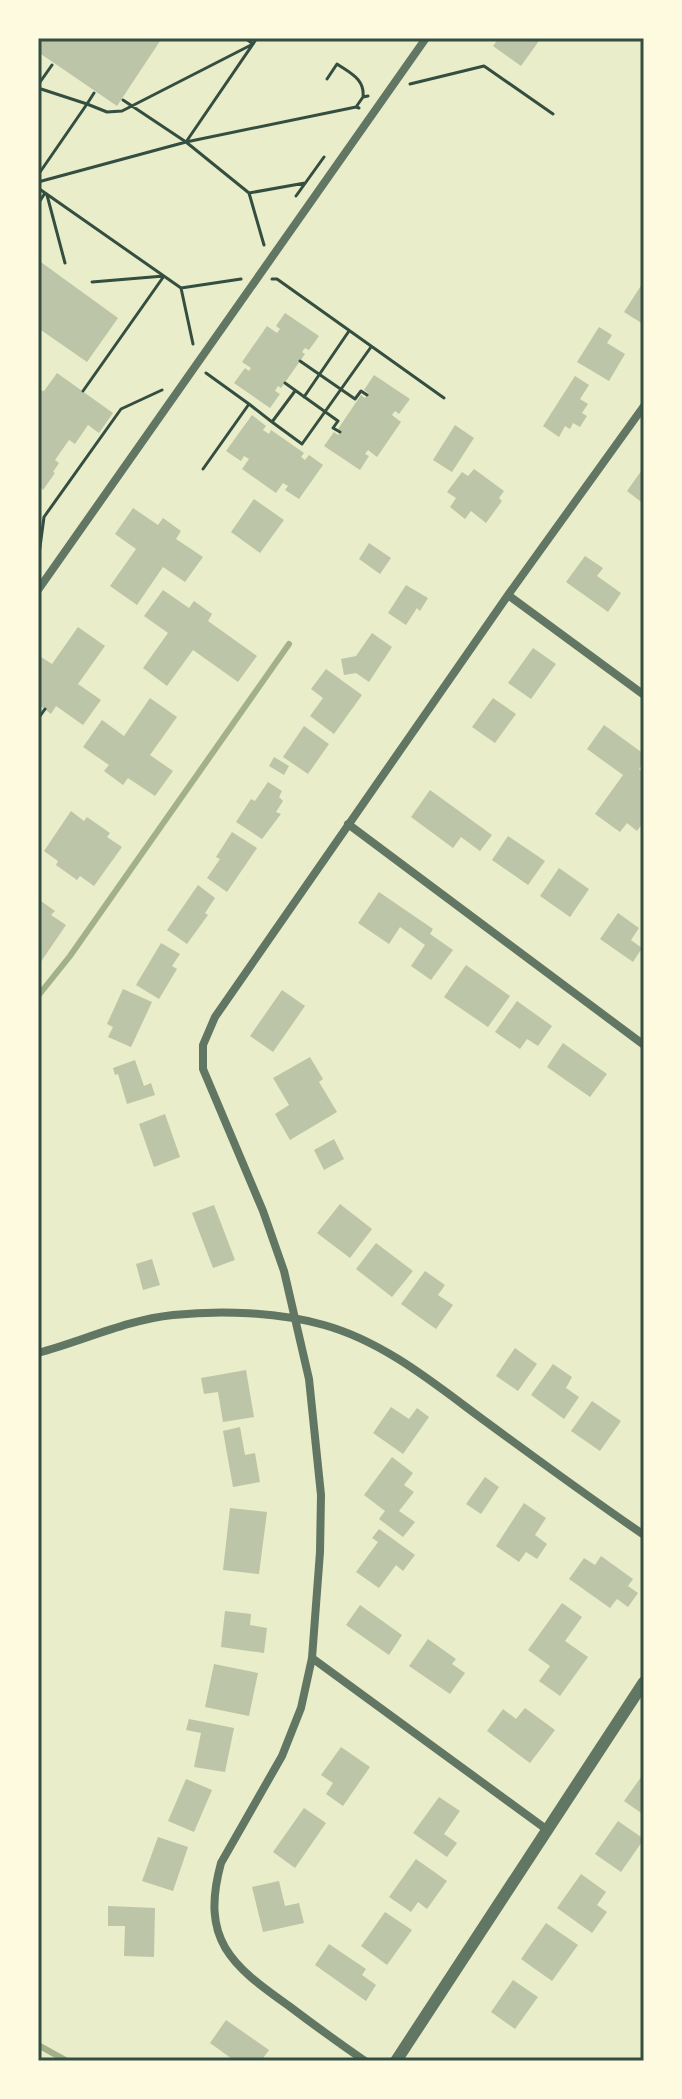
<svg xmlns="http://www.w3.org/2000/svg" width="682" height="2099" font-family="'Nunito Sans',sans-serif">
	<rect width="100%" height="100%" fill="#e9edc9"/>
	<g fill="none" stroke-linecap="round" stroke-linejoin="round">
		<path stroke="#a3b18a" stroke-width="6" d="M38,996L70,956L289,644
			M38,2045L67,2061"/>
	</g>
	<path fill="#bcc5a7" d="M38,38H162L117,106L38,52Z
		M499,38H541L521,66L493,46Z
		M38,260L118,318L87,362L38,328Z
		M644,281V323L643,324L624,312Z
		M285,313L319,336L309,350L305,348L302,352L305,354L281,388L278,386L275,391L280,394L270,408L234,383L245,368L249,371L251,368L242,362L267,326L277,333L280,329L276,326Z
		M599,327L612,335L607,343L625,354L609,381L577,362Z
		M57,373L113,413L99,433L88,425L75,444L69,440L55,460L59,463L53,472L55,473L43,490L41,488L38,493V390L44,391Z
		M374,375L410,399L399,414L395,411L392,415L401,422L377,457L368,450L365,454L369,456L360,470L324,446L334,432L338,435L341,431L338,429L361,395L365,398L368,393L364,390Z
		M575,376L589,385L580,399L588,404L582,413L587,416L580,427L573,423L570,429L565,426L559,437L543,426Z
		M252,415L266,426L263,430L269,434L271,430L304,453L301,457L305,460L309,455L323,465L299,499L285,490L288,486L283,483L276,493L242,469L249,459L244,456L241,461L226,451Z
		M455,425L474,438L452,472L433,460Z
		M644,467V504L627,491Z
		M474,469L504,491L499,498L502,501L486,523L471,511L465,519L450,507L456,498L447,492L462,472L468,476Z
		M254,499L284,520L260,553L231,532Z
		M133,508L158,525L163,518L181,531L176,539L203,557L185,582L163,567L137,605L110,586L136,549L115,534Z
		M369,543L391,558L380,574L359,559Z
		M585,556L603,568L597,576L621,593L608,612L566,582Z
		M406,585L428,598L420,611L417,608L406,625L388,613Z
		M163,590L189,608L194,601L212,614L208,621L257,656L238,682L193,650L167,686L143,668L168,633L144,616Z
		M78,627L105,646L78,684L101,700L83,725L56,706L51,714L38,704V655L52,664Z
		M372,633L392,647L369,682L356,673L344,675L341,659L356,656Z
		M533,648L556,664L531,699L508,683Z
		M326,669L362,695L334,734L310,716L323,698L311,689Z
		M150,698L177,717L150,755L173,771L155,796L128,778L123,785L104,771L109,765L83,747L102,720L124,736Z
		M493,698L516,714L495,743L472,727Z
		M604,725L644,754V763L639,769L644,773V821L637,831L627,823L620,832L595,814L623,775L587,749Z
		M304,726L329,744L308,774L283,757Z
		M274,757L289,766L284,775L269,766Z
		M268,782L282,791L279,797L283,801L276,812L281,814L262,839L236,822L251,799L255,801Z
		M430,790L492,835L480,851L461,837L453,848L411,817Z
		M71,811L84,821L87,817L110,833L107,837L122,847L94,886L80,876L77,880L56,865L58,861L44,851Z
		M232,832L257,848L227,892L207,878L220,859L216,857Z
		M508,836L545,861L528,885L492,860Z
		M559,868L589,889L570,917L540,896Z
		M198,885L215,898L205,913L208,915L187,944L167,930Z
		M379,892L433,929L430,934L453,950L431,980L411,966L425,945L400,927L389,944L358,923Z
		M38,899L55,911L51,915L66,925L38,966Z
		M618,913L639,928L631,940L642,948L633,962L600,939Z
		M161,943L180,954L172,966L177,969L159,999L136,985Z
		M466,965L510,996L488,1027L444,997Z
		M123,989L152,1002L131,1047L108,1037L113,1027L107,1024Z
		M282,990L305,1006L273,1052L250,1036Z
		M517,1001L552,1026L538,1046L527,1039L520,1049L495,1032Z
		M563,1043L607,1074L590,1097L547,1067Z
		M310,1057L323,1079L319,1082L337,1112L290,1140L275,1114L289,1105L273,1078Z
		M135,1060L144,1086L151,1083L155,1095L127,1104L118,1074L115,1075L113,1068Z
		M165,1114L180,1157L154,1167L139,1124Z
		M334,1139L344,1159L324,1170L314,1150Z
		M340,1204L372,1229L350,1258L317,1233Z
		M214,1205L235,1260L213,1268L192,1213Z
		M376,1243L413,1271L392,1297L356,1269Z
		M152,1259L160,1285L143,1290L136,1264Z
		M425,1271L445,1285L438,1295L453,1305L436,1329L401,1304Z
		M515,1348L537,1364L518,1391L496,1376Z
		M553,1364L572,1377L566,1388L579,1397L564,1419L531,1395Z
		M246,1370L254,1417L223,1422L218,1392L204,1394L201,1378Z
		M592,1401L621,1421L600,1451L571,1431Z
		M391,1407L409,1419L417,1408L429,1417L403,1454L373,1433Z
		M240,1427L245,1455L255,1453L260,1482L233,1487L223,1431Z
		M392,1457L413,1473L404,1485L414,1492L399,1511L415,1522L403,1537L379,1519L385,1511L364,1495Z
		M485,1477L499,1487L481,1514L466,1504Z
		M524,1503L546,1518L535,1535L547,1544L537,1559L526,1552L519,1562L496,1546Z
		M230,1508L267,1512L259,1574L223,1570Z
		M379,1529L415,1555L403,1571L396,1565L379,1588L356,1572L378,1542L372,1538Z
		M601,1556L633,1579L628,1586L638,1593L628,1607L617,1599L610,1608L569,1579L584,1558L595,1565Z
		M562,1603L582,1617L565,1641L588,1657L560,1696L539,1681L550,1666L528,1650Z
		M360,1605L402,1635L389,1655L346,1625Z
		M225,1611L251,1614L250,1625L267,1628L264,1653L221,1647Z
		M428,1639L456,1659L452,1664L465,1673L450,1694L409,1666Z
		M214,1664L258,1673L249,1716L205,1707Z
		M525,1708L555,1730L530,1763L487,1731L503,1709L516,1719Z
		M189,1719L234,1728L225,1772L194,1767L201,1733L186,1730Z
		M341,1747L370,1767L343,1806L326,1794L333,1783L321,1775Z
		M644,1773V1815L624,1801Z
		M186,1779L212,1790L194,1832L168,1821Z
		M439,1797L460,1811L444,1834L457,1843L447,1857L413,1833Z
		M304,1808L326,1823L295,1868L273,1852Z
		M618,1821L644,1839L621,1872L595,1854Z
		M158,1837L188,1847L173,1891L142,1881Z
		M416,1859L447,1881L427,1909L418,1902L411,1912L389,1897Z
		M581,1874L606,1892L597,1905L607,1912L592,1933L557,1908Z
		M279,1881L285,1906L299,1903L304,1923L263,1932L252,1887Z
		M108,1906L155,1908L154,1957L124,1956L125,1926H108Z
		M385,1912L412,1930L387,1965L361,1946Z
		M546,1923L578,1945L552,1981L521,1959Z
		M329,1944L366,1969L362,1975L376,1985L366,2001L315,1965Z
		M513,1980L538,1997L515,2029L491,2012Z
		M226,2020L269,2050L261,2061H235L210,2043Z"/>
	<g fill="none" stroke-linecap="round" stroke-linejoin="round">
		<path stroke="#344e41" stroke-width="3" d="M327,79L337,64C350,73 365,79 363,97
			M410,84L484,66L553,114
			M38,85L52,65
			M38,88L87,104L94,93
			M123,100L186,142L249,193L264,245
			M359,108L356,107L363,97L368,96
			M186,142L257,38
			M38,175L87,104L107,112L122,111L253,44L245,38
			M38,182L186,142L356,107
			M38,188L181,288L193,344
			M249,193L305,183
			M47,195L65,263
			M296,196L324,157
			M38,204L45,193
			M272,279H277L444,398
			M92,282L164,276
			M181,288L241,279
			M300,361L355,399L361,391L367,395
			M285,383L338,421L333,428L340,432
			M83,391L164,276
			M304,397L349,331
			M249,404L272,422L295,391
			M272,422L302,444L371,347
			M203,469L249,404L206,373
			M38,562L44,517L121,409L162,390
			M38,719L45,709"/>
		<path stroke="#617663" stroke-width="8" d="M38,590L426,38
			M508,595L644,695
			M348,824L644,1045
			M38,1353C83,1341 126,1320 173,1315C221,1310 277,1312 324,1325C385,1342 436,1385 485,1421C538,1460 590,1498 644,1535
			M312,1658L546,1829
			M365,2061C339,2043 314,2025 289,2006C231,1965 200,1940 221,1863L282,1756L301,1708L312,1658L320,1552L321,1495L309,1379L284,1271L263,1211L203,1069V1045L215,1017L508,595L644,406"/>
		<path stroke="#617663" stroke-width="12" d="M396,2061L644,1682"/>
	</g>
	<rect width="682" height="2099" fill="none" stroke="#fefae0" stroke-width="80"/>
	<rect x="40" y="40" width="602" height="2019" fill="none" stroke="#344e41" stroke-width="3"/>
</svg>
